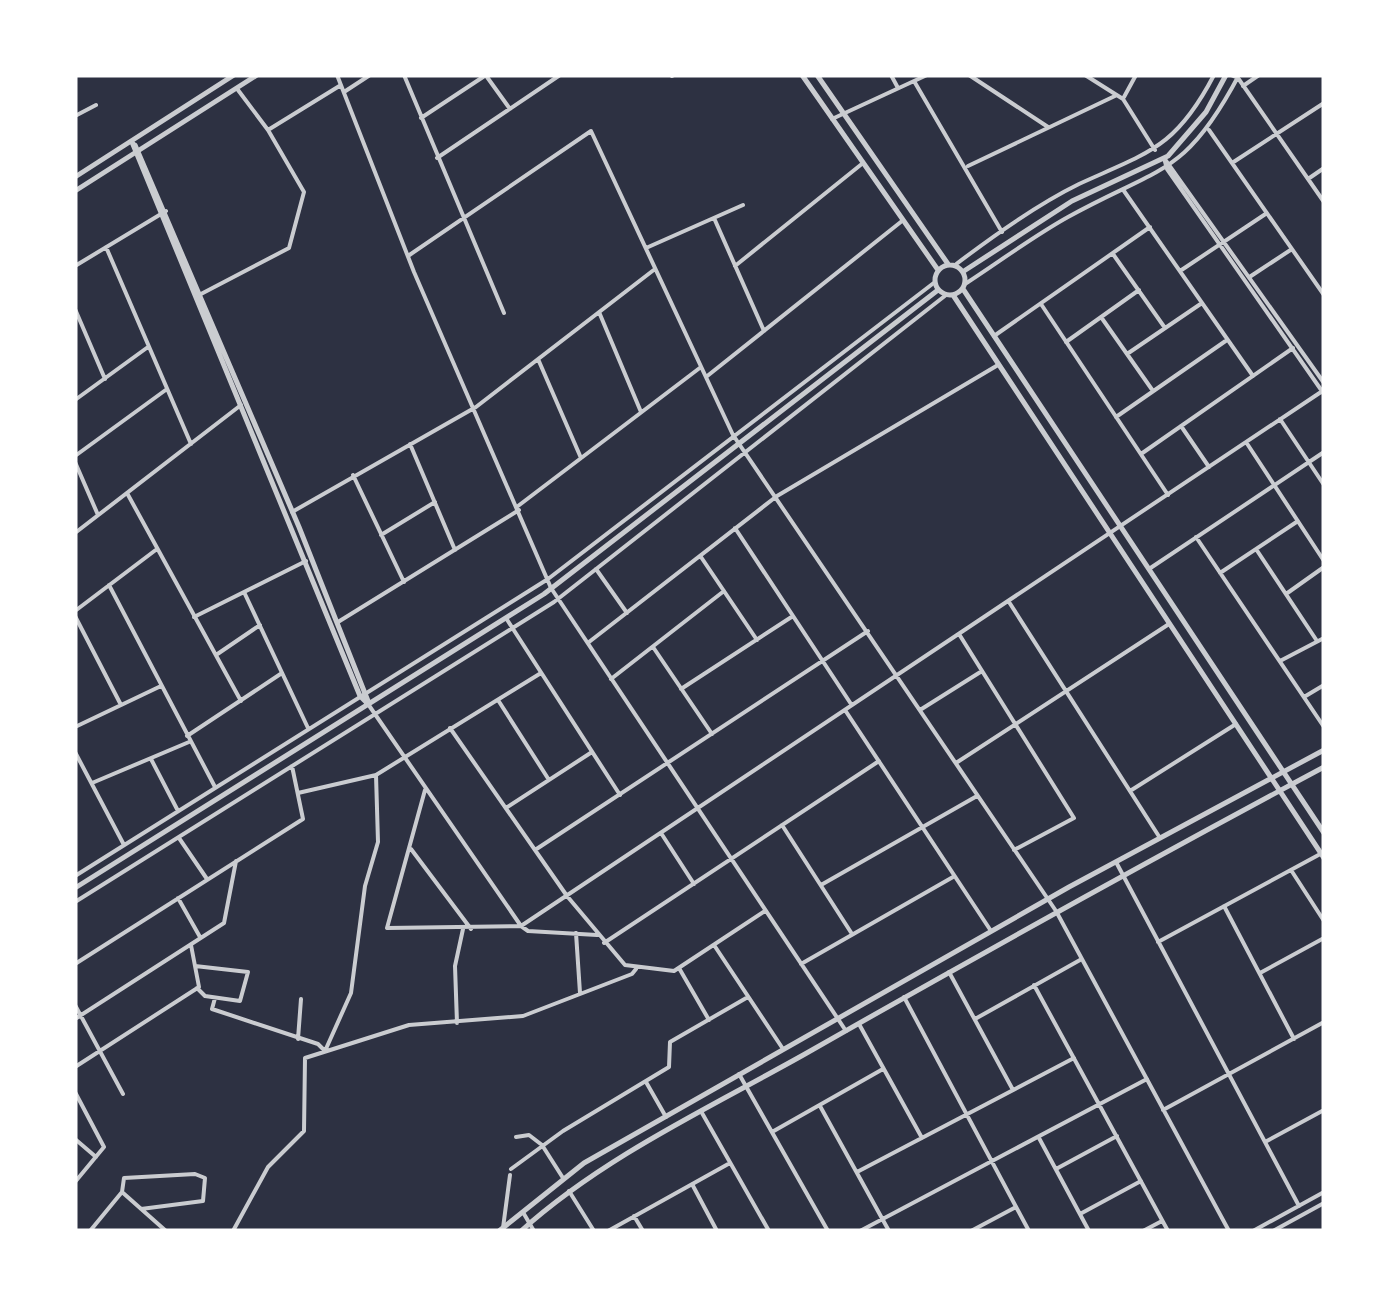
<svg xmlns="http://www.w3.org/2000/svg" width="1399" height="1306" font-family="'Titillium Web',sans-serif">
	<rect width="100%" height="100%" fill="#2d3142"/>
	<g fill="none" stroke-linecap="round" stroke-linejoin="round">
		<path stroke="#caccd0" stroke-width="4" d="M337,75L414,272L551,588L846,1031
			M404,75L504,313
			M891,75L898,88
			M969,75L1048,127
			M1085,75L1123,99L1155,150
			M1231,75L1238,78L1324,202
			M672,76L674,75
			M487,77L510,109
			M914,81L1002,232
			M1243,86L1259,75
			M344,92L370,75
			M1124,97L1136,75
			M75,116L96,105
			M421,118L486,75
			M832,119L927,75
			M268,130L341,85
			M1209,130L1324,295
			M437,158L560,75
			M1164,158L1167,169L1324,394
			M1164,158L1324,383
			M1232,163L1324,103
			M968,166L1117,95
			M1308,179L1324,168
			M1124,191L1253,376
			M714,218L764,331
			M106,247L191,444
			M646,248L743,205
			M1113,254L1165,328
			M408,256L591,131L733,435L1056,911L1229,1231
			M955,265C993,236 1036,205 1079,184C1149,152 1176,148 1214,75
			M75,266L166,211
			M735,266L863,163
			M1180,271L1267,213
			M1251,276L1292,249
			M965,284C999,262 1032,237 1068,217C1160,166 1185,177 1239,75
			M201,294L289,248L304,192L268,130L238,90
			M1041,304L1168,495
			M75,309L105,379
			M599,312L641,412
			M1101,317L1153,391
			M994,336L1150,227
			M1066,342L1139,290
			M1127,354L1202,303
			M538,359L581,458
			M706,377L902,221
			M75,400L148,347
			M1116,417L1227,340
			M1280,419L1324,485
			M1181,426L1209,467
			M1246,442L1324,561
			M410,444L455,550
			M1141,454L1293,348
			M75,456L167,389
			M75,462L98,515
			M353,475L404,582
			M127,493L241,701
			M518,506L701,367
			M292,512L476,407L655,269
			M735,528L851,704
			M75,533L241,405
			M381,535L435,502
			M1196,537L1324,727
			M1256,549L1317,641
			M701,557L757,640
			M596,569L627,613
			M1149,569L1324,452
			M1220,573L1298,521
			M109,585L215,787
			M244,592L308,728
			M1286,594L1324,567
			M1009,602L1160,838
			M75,611L157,549
			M75,616L121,705
			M194,617L306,561
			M506,618L620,795
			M338,622L519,510
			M959,634L1074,818L1014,850
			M589,642L777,496L998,365
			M653,647L712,734
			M216,655L260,625
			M1280,661L1324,638
			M611,679L724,591
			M681,689L793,616
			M1304,697L1324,685
			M498,700L549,780
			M368,704L521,926L528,931L597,935
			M845,710L991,931
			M920,710L982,671
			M75,727L161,686
			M450,728L567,896L625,965L674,971L765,911
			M187,736L282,673
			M75,752L124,845
			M151,759L178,811
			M956,763L1169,624
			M92,783L189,742
			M425,790L387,928L521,926L1324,390
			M1130,791L1236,724
			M298,793L376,775L541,673
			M506,808L592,752
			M782,825L852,934
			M661,833L694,884
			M179,838L207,879
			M411,849L471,929
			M535,850L868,631
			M1116,862L1299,1206
			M1291,870L1324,921
			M75,876L548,579L935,282
			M821,885L977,796
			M178,898L200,937
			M75,902L554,602L946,295
			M1224,906L1294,1039
			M576,933L580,993
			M1158,942L1324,852
			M604,943L879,761
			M714,945L783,1049
			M75,964L303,819L292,766
			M801,964L953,877
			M195,966L248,972L240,1001L205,996L197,988
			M679,968L709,1020
			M949,972L1013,1090
			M1260,973L1324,938
			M1034,985L1168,1231
			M904,997L1029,1231
			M215,998L212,1009L318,1044L325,1051L351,993L365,886L378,842L376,775
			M75,1005L123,1094
			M75,1019L224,923L236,861
			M975,1019L1080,960
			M457,1023L455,966L463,929
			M859,1024L922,1138
			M298,1039L301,999
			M75,1067L199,987L191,945
			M739,1074L828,1231
			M646,1082L666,1117
			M75,1092L104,1147L75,1182
			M820,1106L889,1231
			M1163,1110L1324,1022
			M702,1113L769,1231
			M772,1132L883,1069
			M516,1137L529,1135L542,1145L563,1178
			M1039,1138L1089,1231
			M75,1139L96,1157
			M1265,1142L1324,1110
			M511,1169L563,1131L669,1067L670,1042L748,997
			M1056,1169L1117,1136
			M857,1172L1074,1058
			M692,1184L717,1231
			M569,1191L594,1231
			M122,1192L166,1231
			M524,1214L534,1231
			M1080,1214L1141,1181
			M634,1216L643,1231
			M503,1228L510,1175
			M90,1231L122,1192L124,1178L195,1174L205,1178L203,1201L141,1209
			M233,1231L268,1167L304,1131L305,1058L409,1025L523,1016L632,974L636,969
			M454,1231H456
			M608,1231L730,1163
			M860,1231L1147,1079
			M971,1231L1016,1207
			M1143,1231L1162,1221
			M1253,1231L1324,1192
			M1273,1231L1324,1203"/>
		<path stroke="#caccd0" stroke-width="5" d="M802,75L938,270
			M817,75L948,264
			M132,142L360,696L368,704
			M135,145L299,527L368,701
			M75,177L234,75
			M75,191L257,75
			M935 280a15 15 0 1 1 30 0a15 15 0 1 1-30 0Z
			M964,271L1072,201L1168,156L1206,112L1226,75
			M963,289L1324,833
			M953,295L1324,858
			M75,888L544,594L938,290
			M499,1231L584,1163L1069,887L1324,750
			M521,1231C603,1157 709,1108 805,1054C977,956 1150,860 1324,767"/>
	</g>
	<rect width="1399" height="1306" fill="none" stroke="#ffffff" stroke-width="155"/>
</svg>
